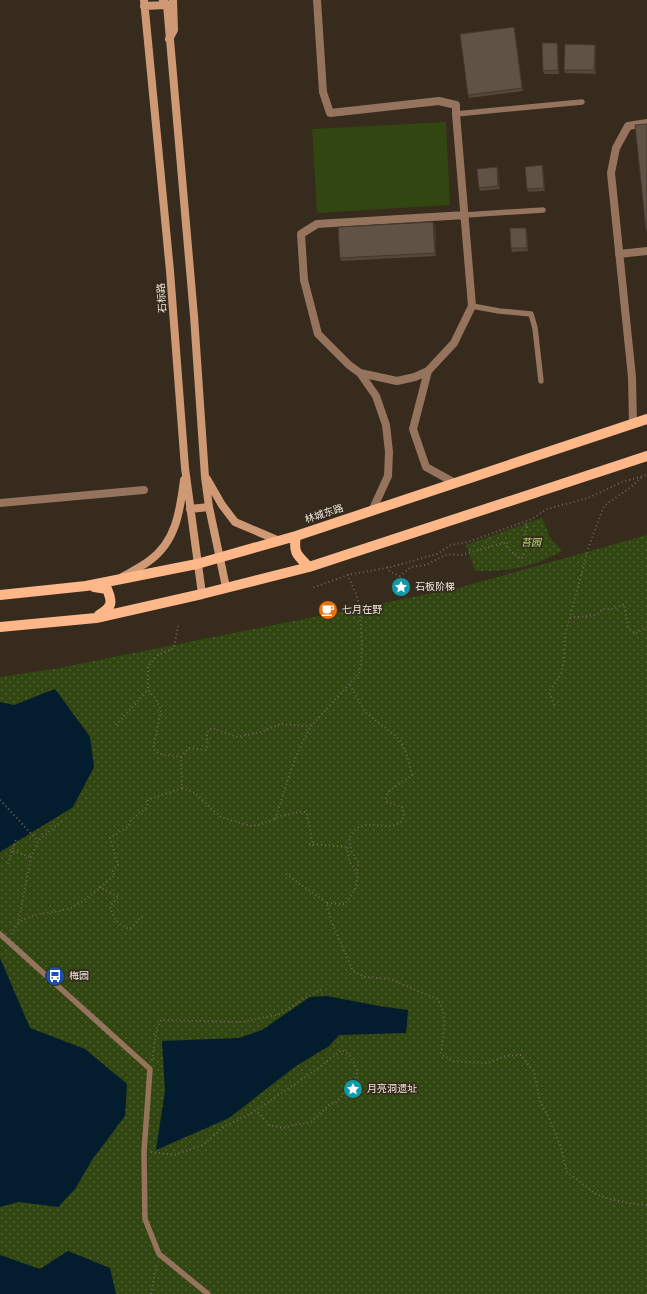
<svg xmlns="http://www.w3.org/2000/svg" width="647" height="1294" font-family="Bitter,'Noto Sans SC',serif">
	<defs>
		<pattern id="park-dots" width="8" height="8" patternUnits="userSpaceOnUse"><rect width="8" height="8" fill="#314610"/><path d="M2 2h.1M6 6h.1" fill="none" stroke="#4f6132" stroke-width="1.8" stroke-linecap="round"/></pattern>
	</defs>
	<rect width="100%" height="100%" fill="#362b1d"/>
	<path fill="url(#park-dots)" d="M542,518L550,537L562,551C534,567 507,572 475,571L466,545Z
		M647,535V1294H0V677L59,668L458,588Z"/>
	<path fill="#314610" d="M446,122L450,205L317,213L312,129Z"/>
	<path fill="#031c2e" d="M55,689L90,737L94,767L73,807L0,852V702L14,705Z
		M0,958L30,1028L85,1049L127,1084L125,1116L92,1160L75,1189L58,1207L19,1202L0,1207Z
		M327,996L379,1006L408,1010L406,1033L339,1035L329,1046L296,1066L229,1118L156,1150L165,1091L162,1041L239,1038L262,1030L310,997Z
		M68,1251L110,1268L116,1294H0V1255L40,1269Z"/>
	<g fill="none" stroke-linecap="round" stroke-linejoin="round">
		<path stroke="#70665a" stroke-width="2" stroke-dasharray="1 3" stroke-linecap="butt" d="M387,567L390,572L400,576L411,567L426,565L447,554L461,555L507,542L508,549L521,559L531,543L524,534L527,527L525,522
			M347,575L391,567L437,554L451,545L468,542L532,519L547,509L588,498L622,482L647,475
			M570,618L596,615L603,609H614L624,604L628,627L635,634L647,627
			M350,685L365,712L396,736L401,742L407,756L412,775L390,790L386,797L387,802L402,807L404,813L403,820C389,833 372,819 357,828C354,831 351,835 349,838L352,852L359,863L356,872
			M554,705L549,692L561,674L564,661L565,635L589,546L604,506L631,487L643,476
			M116,725L148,690
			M181,757L189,748L206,750L208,742L206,738L208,731L212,728L237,737L261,732L280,724L306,726L313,724L359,673C364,658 361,616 358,601C356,592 351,584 348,575L312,588
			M182,788L195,793L221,817L250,826L259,825L281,816L304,811
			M0,800L38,841
			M304,812L307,813L313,846
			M275,819C286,788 294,753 312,725
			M309,844L349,847
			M13,851L31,857
			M8,864L16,839
			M286,874L327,903L330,918L353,971L365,977L390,979L437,999C449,1014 443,1037 441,1054L452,1061L488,1063L506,1056L521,1055L534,1072L540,1102L548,1116L561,1147L567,1172L594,1193L606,1198L628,1203L647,1205
			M99,887L119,897L110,906C113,919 118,925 130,929L141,917L145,916
			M327,903L345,904L355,890L358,875L349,861L347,845
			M18,924C34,910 52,915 70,908C85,902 102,885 115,875L112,872L118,865L110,838L129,826L131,820L147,807L148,800L182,788L181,757L160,754L153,749L161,710L156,699L148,690V666L158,655L174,648L178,626
			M11,934L18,924L31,857L38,841L64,819
			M152,1060L157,1028L161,1020L243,1022L281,1014L303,999L321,990
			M151,1152L174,1155L203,1145L225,1126L252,1113L317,1069L342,1050C351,1054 354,1063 358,1072L354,1081L337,1102L330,1104L310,1123L292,1125L284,1128L269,1125L256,1110
			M151,1294L157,1263"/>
		<path stroke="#95735d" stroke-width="5.5" d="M456,114L582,102
			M465,215L543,210
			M472,306L499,311L531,314L535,328L541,381
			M0,934L150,1069L144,1152L145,1219L159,1254L208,1294"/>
		<path stroke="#95735d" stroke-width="8" d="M317,0L323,92L330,113L439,101L456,105V114L472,306L454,343L428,371L415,377L397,381L360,373L349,365L318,334L304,280L301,234L317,224L465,215
			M619,254L647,251
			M428,371L413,429L426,467L455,483
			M360,373L376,396L386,425L389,452L388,476L372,511
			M633,424L632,377L611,173L616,148L628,126L647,123
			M0,503L144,490"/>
		<path stroke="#cf9976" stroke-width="8" d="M144,0L170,271L185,468L202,594
			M163,0L167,5L194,316L205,477L209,507L226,587
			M144,6L167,5
			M169,39L174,30L173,0
			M207,479L222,505L235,522L277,540
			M190,509L209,507
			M122,577C131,572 141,567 149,561C176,542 180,511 184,480"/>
		<path stroke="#fdb789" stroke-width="10" d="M296,536C293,553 297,555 309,567
			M94,587L107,589C113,603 112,607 99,615
			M0,595L86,586L197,564L296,536L647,419
			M0,627L96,618L202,594L309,567L647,456"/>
	</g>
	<path fill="#53473a" d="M515,31L523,91L469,98L468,95Z
		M557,43L558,46L559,74H544L543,71Z
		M595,45L596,48V74L565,73L564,70Z
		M542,165L543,168L545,191L529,192L527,189Z
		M498,170L500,189L480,191L479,188Z
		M433,222L435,225L436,256L341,261L340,258Z
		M527,231L528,251L512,252L511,248Z"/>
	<path fill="#433930" d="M514,27L515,31L523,91L522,88Z
		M557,43L558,46L559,74L558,70Z
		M595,45L596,48V74L594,70Z
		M542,165L543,168L545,191L544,188Z
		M497,167L498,170L500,189L498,186Z
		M433,222L435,225L436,256L435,253Z
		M526,228L527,231L528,251L527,248Z"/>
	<path fill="#605244" stroke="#433930" d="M514,27L522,88L468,95L460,34Z
		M542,43H557L558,70L543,71Z
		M565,44L595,45L594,70H564Z
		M647,124V229L646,230L635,125Z
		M542,165L544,188L527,189L525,167Z
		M497,167L498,186L479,188L477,169Z
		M433,222L435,253L340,258L338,227Z
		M510,228H526L527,248H511Z"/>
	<defs>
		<symbol id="sight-disc" viewBox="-11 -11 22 22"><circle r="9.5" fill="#0f9aa8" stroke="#362b1d"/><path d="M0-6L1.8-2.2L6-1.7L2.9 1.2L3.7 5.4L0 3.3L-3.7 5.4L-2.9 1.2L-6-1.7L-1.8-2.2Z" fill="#fff"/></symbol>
		<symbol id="cafe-disc" viewBox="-11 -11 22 22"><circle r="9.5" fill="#e8710a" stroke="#362b1d"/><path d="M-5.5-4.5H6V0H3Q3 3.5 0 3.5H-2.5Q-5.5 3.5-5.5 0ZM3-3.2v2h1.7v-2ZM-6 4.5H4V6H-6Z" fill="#fff"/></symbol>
		<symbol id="bus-disc" viewBox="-11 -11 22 22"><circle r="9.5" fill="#1a4fb4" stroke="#362b1d"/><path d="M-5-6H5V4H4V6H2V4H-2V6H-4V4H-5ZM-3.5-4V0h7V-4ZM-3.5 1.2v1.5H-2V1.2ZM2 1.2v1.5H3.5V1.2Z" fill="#fff"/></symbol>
	</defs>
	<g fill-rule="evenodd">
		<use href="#sight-disc" x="390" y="576" width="22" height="22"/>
		<use href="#cafe-disc" x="317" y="599" width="22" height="22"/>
		<use href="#bus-disc" x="44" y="965" width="22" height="22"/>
		<use href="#sight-disc" x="342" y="1078" width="22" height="22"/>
	</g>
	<g text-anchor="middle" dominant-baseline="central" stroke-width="3.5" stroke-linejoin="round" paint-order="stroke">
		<g font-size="10" fill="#efe8df" stroke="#362b1d">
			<text transform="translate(162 298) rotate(-94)">石标路</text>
			<text transform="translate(324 514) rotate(-18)">林城东路</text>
		</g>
		<g font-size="10" font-style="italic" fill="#b4e374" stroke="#362b1d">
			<text x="531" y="543">苔园</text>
		</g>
		<g font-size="10" fill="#efe8df" stroke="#362b1d" text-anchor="start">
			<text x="415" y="587">石板阶梯</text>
			<text x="342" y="610">七月在野</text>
			<text x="69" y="976">梅园</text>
			<text x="367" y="1089">月亮洞遗址</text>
		</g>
	</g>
</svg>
